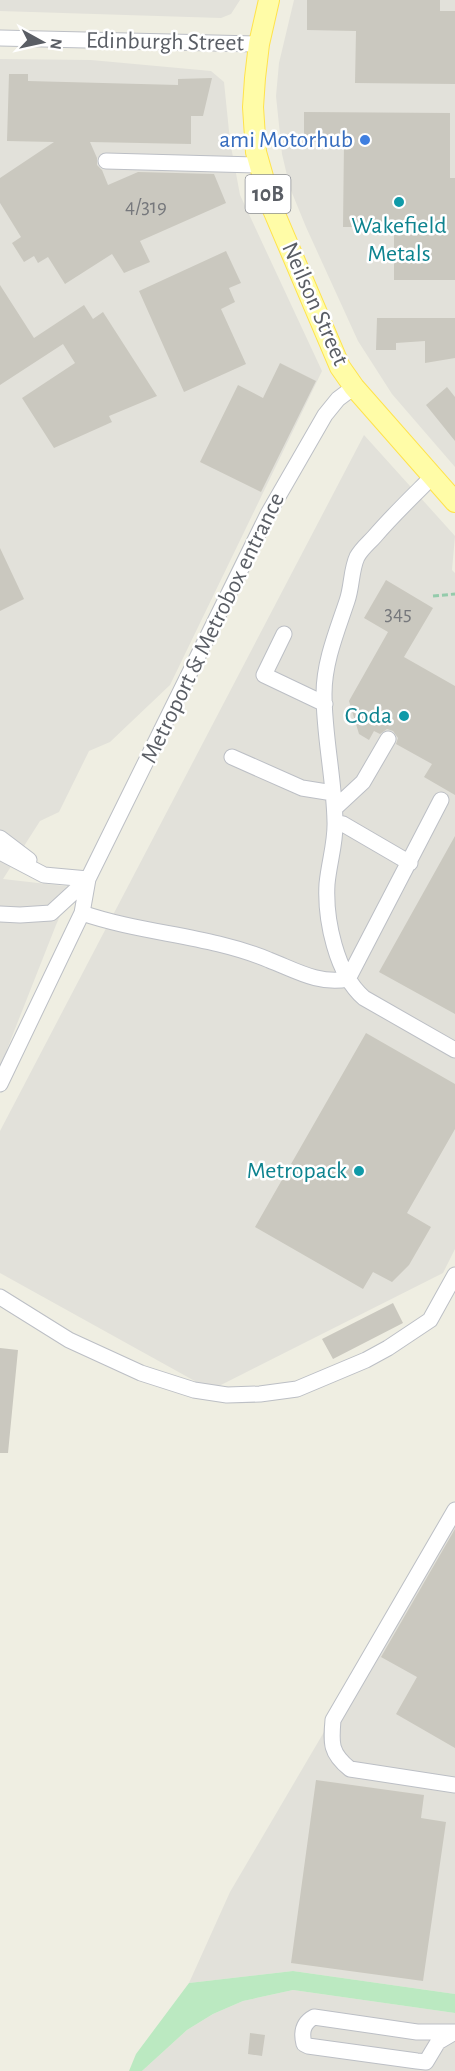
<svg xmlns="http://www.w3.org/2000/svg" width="455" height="2071" font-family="'Alegreya Sans',sans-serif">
	<rect width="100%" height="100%" fill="#efeee2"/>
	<path fill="#e2e1da" d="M0,0H240L231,14L221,18L0,11Z
		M294,0H455V467L392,394L358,341L306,227L290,188L282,154L276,96L279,63Z
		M0,59L91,60L211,71L224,82L230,141L240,195L322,371L170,685L110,742L89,751L59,812L40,821L3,879L73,887L56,925L0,1067Z
		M364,435L455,536L452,570L455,573V1249L443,1273L211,1390L0,1273V1131Z
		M455,1509V1994L293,1971L189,1983L230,1892Z
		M293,1990L455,2013V2071H142L187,2030L213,2014L243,2001Z"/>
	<path fill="#bbe9c1" d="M293,1971L455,1994V2013L293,1990L243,2001L213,2014L187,2030L142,2071H129L136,2054L189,1983Z"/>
	<path fill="#cac8bf" d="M307,0H440V11H455V84L355,83L356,31L307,30Z
		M9,74H28V81L178,85V79L212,78L203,116H191V144L90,142L97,158V165L102,170L108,185L138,172L214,174L226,203L140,241L150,262L124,273L112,254L65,284L48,257L38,263L34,256L24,262L12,243L21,237L0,203V178L54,142L7,141Z
		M304,112L450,113V178H455V280H394V227H343L344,142H304Z
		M226,251L241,283L229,288L235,302L221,309L246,364L184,392L139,291Z
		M0,285L34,338L84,305L93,319L103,312L157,396L109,416L112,422L54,448L22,398L75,363L63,344L0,385Z
		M377,318H455V358L425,363V341L396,343V350H376Z
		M280,363L316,381L261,492L200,462L238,385L263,398Z
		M447,387L455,397V441L426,405Z
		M0,548L24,599L0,611Z
		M386,580L433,608L404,657L455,686V795L424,777L432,764L396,744L398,738L393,731L387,729L380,734L374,731L369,740L359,734L349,701L388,632L364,618Z
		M455,836V1014L379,972Z
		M366,1033L455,1084V1129L407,1213L431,1227L409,1265L392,1282L373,1272L363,1289L255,1227Z
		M393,1303L403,1323L333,1359L322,1339Z
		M0,1348L18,1350L8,1453H0Z
		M455,1529V1748L396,1714L417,1677L381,1657Z
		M316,1780L424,1795L421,1818L446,1822L423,1981L291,1963Z
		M250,2033L265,2035L262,2056L248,2054Z"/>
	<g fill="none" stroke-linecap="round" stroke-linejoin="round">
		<defs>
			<path id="minor" d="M0,38L259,44
				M106,161L259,165
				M432,477C412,497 393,515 375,536C369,543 362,548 357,557C351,570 352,587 347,601C337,631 324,662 324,694C324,736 334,778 335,821C336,842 329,862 327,884C325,919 336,974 364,998L455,1050
				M284,634L264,675L325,704
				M232,757L302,788L333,793
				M335,808L363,782L388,739
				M335,822L343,824L410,863
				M0,838L29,860
				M0,852L44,875L88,879
				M82,913C143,934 209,935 269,960C295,970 319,985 348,979L441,800
				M0,914L20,915L51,913L88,879
				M0,1084L82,913L88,879L268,514L325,415L338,399L354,387
				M0,1297L69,1340L141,1373L194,1390L227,1395L260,1394L297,1389L366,1360L388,1348L430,1320L455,1275
				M455,1510L333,1720C331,1743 330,1753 350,1769L455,1785
				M314,2017L417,2032H455L438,2042L426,2062L417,2061L308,2046L304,2044C301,2032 303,2023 314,2017Z"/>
			<path id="major" d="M269,0L259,44L255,78L253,107L256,152L271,205L340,367L354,387L455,502"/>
		</defs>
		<use href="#minor" stroke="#bcbfc5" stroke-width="17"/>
		<use href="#major" stroke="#ffe34b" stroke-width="22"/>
		<path stroke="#94cbab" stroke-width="3" stroke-dasharray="6 3" stroke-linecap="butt" d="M433,596L455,594"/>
		<use href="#minor" stroke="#fff" stroke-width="15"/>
		<use href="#major" stroke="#fffca7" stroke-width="20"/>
	</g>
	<circle fill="#3f7fe0" stroke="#fff" stroke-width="2" cx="365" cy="140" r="6"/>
	<g fill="#0f9aa8" stroke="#fff" stroke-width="2">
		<circle cx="399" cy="202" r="6"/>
		<circle cx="404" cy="716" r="6"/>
		<circle cx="359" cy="1171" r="6"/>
	</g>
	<g text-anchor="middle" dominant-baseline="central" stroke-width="5" stroke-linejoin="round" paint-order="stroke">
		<g font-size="21" fill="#76787c">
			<text x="146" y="206">4/319</text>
			<text x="398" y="613">345</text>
		</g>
		<rect fill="#fff" stroke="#8c8e93" stroke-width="1.5" x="245.5" y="175" width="45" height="38" rx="4.5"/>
		<g font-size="22" font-weight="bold" fill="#5a5e65">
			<text x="268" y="194">10B</text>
		</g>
		<g font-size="24" fill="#5a5e65" stroke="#fff">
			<text transform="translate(165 42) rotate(1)">Edinburgh Street</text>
			<text transform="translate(315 304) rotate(66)">Neilson Street</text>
			<text transform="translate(213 628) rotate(-64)">Metroport &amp; Metrobox entrance</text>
		</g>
		<g font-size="24" fill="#366cbe" stroke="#fff" text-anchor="end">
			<text x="353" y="140">ami Motorhub</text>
		</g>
		<g font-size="24" fill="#0d838f" stroke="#fff" text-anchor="end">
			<text x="399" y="226" text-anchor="middle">Wakefield<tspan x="399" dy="28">Metals</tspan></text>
			<text x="392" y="716">Coda</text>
			<text x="347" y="1171">Metropack</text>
		</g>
	</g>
	<g transform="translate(42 42) rotate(98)" stroke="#ffffff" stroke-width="4.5" paint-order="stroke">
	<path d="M0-4.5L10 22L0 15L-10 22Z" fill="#5a5e65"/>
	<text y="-9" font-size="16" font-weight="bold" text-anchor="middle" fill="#5a5e65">N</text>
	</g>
</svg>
